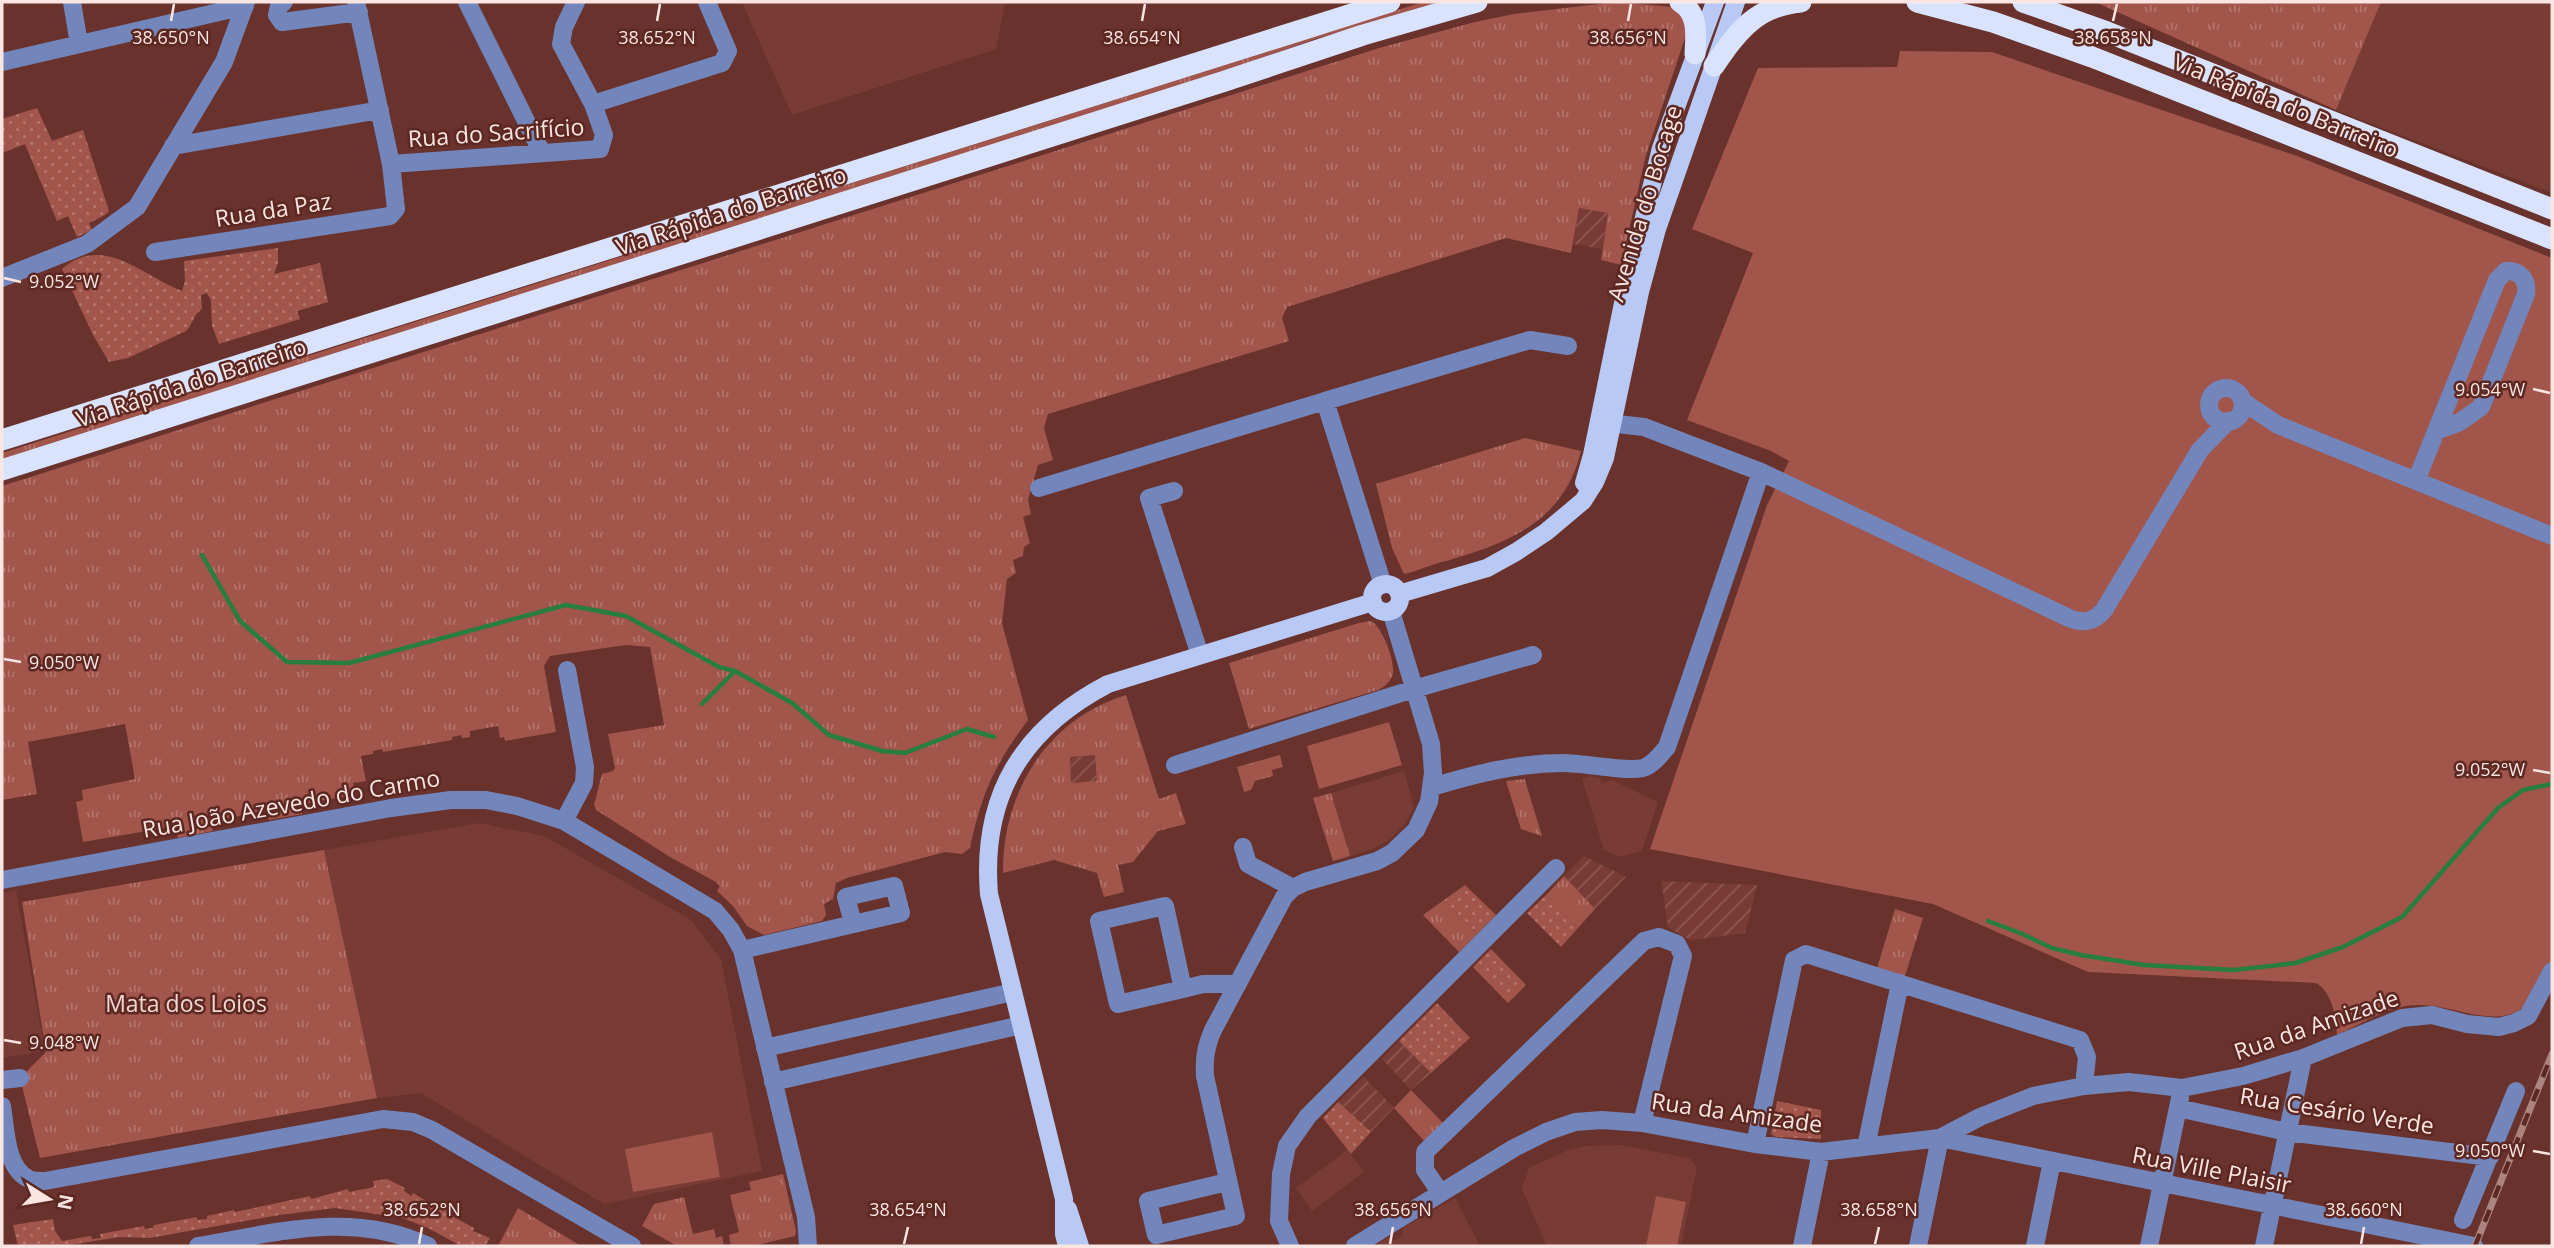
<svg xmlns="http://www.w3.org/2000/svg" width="2554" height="1248" font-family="'Open Sans',sans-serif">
	<defs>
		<pattern id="industrial-furrows" width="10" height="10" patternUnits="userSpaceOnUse" patternTransform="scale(1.75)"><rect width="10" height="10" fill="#783c35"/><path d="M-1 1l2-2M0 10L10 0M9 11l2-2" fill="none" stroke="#8c5852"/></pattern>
		<pattern id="grass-tufts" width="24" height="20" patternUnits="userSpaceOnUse" patternTransform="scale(1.75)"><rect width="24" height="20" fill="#a1554b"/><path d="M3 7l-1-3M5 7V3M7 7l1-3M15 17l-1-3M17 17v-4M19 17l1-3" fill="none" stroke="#b4756d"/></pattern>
		<pattern id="garden-dots" width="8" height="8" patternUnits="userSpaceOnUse" patternTransform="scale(1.75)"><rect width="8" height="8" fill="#a1554b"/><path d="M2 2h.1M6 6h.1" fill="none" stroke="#b4756d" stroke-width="1.8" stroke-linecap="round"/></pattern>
	</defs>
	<rect width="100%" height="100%" fill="#69322c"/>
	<path fill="#783c35" d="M742,2H1005L996,49L792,115Z
		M2381,2H2552V193L2336,110Z
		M1404,771L1414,807L1405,824L1392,838L1373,849L1350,856L1331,793Z
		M1589,776L1600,778L1602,783L1612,780L1658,802L1642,851L1620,857L1604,850L1582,779Z
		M479,823L544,836L691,920L721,959L762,1171L604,1204L421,1093L377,1098L324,850Z
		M16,890L45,1051L2,1058V893Z
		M1622,1145L1689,1158L1697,1167L1681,1246H1547L1522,1189L1529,1168L1568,1150L1586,1146Z
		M1347,1150L1364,1172L1312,1211L1296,1188Z
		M1455,1198L1480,1246H1374L1388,1238L1395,1240L1402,1236L1403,1228Z"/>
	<path fill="url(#industrial-furrows)" d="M1579,208L1608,213L1602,249L1573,244Z
		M1096,755L1098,782L1071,783L1070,757Z
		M1584,856L1626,877L1595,909L1564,876Z
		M1661,881L1757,885L1745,933L1690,940L1668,927Z
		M1399,1041L1431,1073L1411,1090L1382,1059Z
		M1364,1077L1394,1108L1371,1132L1338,1102Z"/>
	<path fill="url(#grass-tufts)" fill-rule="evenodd" d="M1423,2H1442L1315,39L1175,89L2,462V453Z
		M1617,2L1673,7L1683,17L1686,31L1685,38L1646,155L1621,265L1601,260L1608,213L1579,208L1571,253L1506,238L1287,307L1282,318L1289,341L1048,414L1044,428L1053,460L1038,465L1028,500L1031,514L1023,517L1030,543L1024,547L1023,556L1013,560L1016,573L1007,579L1002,623L1028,720C994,765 982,793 970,848L962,854L945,852L847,878L836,883L833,899L824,904L826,915L822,921L764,935L747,926L733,906L717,891L720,886L716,882L670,857L596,810L594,805L602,774L613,771L615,768L608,734L664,725L650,647L626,645L550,656L544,666L556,732L505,741L504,737L500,738L498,726L470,731V737L462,738L461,735L452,737V740L383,752L382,749L373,751V754L361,756L366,781L353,783L355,795L301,804L302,814L269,820L267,811L212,821L213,831L178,838L176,826L83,842L76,802L83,800L82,790L135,779L125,724L28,742L37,794L2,800V486L1379,48L1475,22L1514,14Z
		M2095,2H2381L2336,110Z
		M1525,438L1581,451C1564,522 1508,543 1446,561C1431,564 1419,571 1404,574L1392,548L1376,484Z
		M1371,621C1382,626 1395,661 1393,673C1392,681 1384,687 1378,690L1249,729L1229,663L1359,623Z
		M1126,695L1159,799L1176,793L1186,824L1158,831L1133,862L1118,865L1124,892L1104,897L1097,873L1054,860L1003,873C1002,793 1047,719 1126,695ZM1095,755L1097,781L1071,783L1070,757Z
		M1280,755L1283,767L1272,770L1273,776L1255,781L1251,790L1244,792L1237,767Z
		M1525,779V780L1542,836L1521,829L1506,781Z
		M1331,793L1350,856L1333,861L1313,798Z
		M324,850L377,1098L40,1158L20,1078L46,1052L22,902Z
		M1564,876L1595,909L1578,928L1546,895Z
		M1444,900L1477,934L1459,952L1423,915Z
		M1895,909L1923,918L1905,976L1877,968Z
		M1411,1090L1444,1124L1425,1142L1394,1108Z
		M783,1174L796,1231L795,1236L753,1246H731L729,1235L739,1232L730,1195L751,1190L749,1182Z
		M684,1197L693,1234L714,1229L716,1238L722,1236L724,1246H677L642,1226L654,1204Z
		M518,1208L581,1246H498Z"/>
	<path fill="url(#garden-dots)" d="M37,108L52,141L83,130L109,211L105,215L89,223L92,230L77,237L68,216L57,221L25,144L2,153V119Z
		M278,248V263L274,274L320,263L328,302L297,311L300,319L219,344L212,326L211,300L207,293L201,295L202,309C193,315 193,324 186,331L128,358L109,362L93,335L62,269C103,233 143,276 182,291L185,281L184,261Z
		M1465,885L1496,915L1477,934L1444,900Z
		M1546,895L1578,928L1561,947L1527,913Z
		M1491,949L1526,985L1508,1003L1473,967Z
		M1437,1003L1470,1038L1431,1073L1399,1041Z
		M1777,1101L1821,1110V1139L1776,1137L1771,1134Z
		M1338,1102L1371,1132L1351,1154L1323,1118Z
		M387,1179L405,1188L404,1191L411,1196L413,1193L437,1207L439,1205L451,1212L450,1215L474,1228L473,1231L490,1238L485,1246H461L428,1228L403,1218L335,1208L279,1215L150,1238L120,1237L62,1246H18L13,1225L53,1219L55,1231L62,1241L91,1236L92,1239L101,1238L100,1234L144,1226L145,1229L153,1228L154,1225L197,1217V1220L207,1219V1216L234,1210L235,1212L310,1196L311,1199L348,1189L349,1192L374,1187L373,1181Z"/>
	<path fill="#a1554b" d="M1900,51L1992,52L2297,156L2552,258V960C2548,970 2544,985 2537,994C2504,1038 2461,1004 2417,1005C2390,1005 2361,1024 2337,1035C2336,1017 2333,993 2316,983L2088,972L1933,904L1650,849L1767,505L1789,461L1771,451L1687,420L1753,253L1692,229L1758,68L1897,67Z
		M1389,722L1402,765L1319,789L1307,746Z
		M712,1132L720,1177L633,1192L625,1149Z
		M1656,1196L1686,1202L1677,1246H1646Z"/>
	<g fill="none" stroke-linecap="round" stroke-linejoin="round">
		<path stroke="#277e3e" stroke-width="4.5" d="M202,555L240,621L287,662L349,663L566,605L626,616L719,667L735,671L792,703L829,735L882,751L905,753L967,729L994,737
			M702,704L735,671
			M1988,921L2020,933L2052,948L2081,955L2144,965L2234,970L2296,963L2343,947L2402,917L2498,808L2523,790L2552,784"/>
		<path stroke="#7286bc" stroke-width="18" d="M72,2L79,44
			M284,2L279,6L277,15L282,22L359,12
			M467,2L542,153
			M2,62L245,6
			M593,104L722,63L728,51L707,2
			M173,146L380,110
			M391,164L600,149L604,135L593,104L561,44L564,27L576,2
			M155,252L390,216L396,209L391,164L356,2
			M2,278L87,244L137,207L224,62L246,2
			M2209 405a17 17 0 1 1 34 0a17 17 0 1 1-34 0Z
			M1325,401L1530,340L1568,346
			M2242,401L2278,425L2552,536
			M1599,422L1644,427L1761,472L2069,618C2083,624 2094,622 2104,610L2200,450L2228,421
			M2416,481L2497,280L2506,271C2520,270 2528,280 2526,294L2481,407L2460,422L2436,431
			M1039,488L1325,401L1383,585
			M1174,491L1149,498L1200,655
			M1175,765L1414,689L1533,655
			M1432,787C1475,774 1517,763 1563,763C1585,763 1625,772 1643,768C1653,765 1660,755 1667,747L1761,472
			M564,821L584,783L585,767L567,670
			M1243,847L1248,864L1293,888
			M2,880L391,808L451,800H486L517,806L564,821L715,911L731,930L742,950L806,1217L808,1246
			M1165,906L1183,989L1118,1004L1099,921Z
			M742,950L901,913L894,886L846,897L853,923
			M1183,989L1203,984H1238
			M765,1048L1013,992
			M2,1080L20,1078
			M773,1082L1021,1025
			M2,1106C6,1128 5,1168 29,1179C33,1181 40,1181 45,1181L383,1119L413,1122L432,1130L632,1246
			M2178,1108L2287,1132L2490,1157
			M1940,1138L2474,1246
			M1755,1144L1794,960L1806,954L2080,1040L2087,1057L2084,1086
			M1866,1147L1900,983
			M1227,1182L1148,1201L1156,1235L1236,1216L1205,1076C1204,1058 1206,1046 1213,1030L1284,897L1293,888L1305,882L1377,861L1392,853L1416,830L1429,802L1433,773L1431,744L1391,611
			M1440,1192L1425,1170V1152L1644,941L1659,937L1677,944L1683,956L1642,1123
			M2463,1220L2516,1091
			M198,1246C276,1233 352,1210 428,1246
			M1290,1246L1279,1221L1281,1174L1287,1146L1308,1116L1556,868
			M1355,1246L1514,1148L1546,1132L1575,1122L1602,1120L1642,1123L1755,1144L1821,1152L1940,1138L1980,1117L2033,1096L2084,1086L2129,1082L2182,1088L2243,1076L2303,1058L2402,1018L2432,1015L2467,1024L2499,1027L2514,1023L2528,1016L2552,971
			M1802,1246L1821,1152
			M1918,1246L1940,1138
			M2035,1246L2052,1161
			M2149,1246L2180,1098
			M2264,1246L2303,1058"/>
		<path stroke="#b8c9f5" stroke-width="18" d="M1584,483L1592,455L1622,308L1661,148L1715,2
			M1372 598a14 14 0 1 1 28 0a14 14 0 1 1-28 0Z
			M1399,594L1487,568L1516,552L1546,532L1583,501L1595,482L1605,458L1640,292L1657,229L1736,2
			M1068,1209L1080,1246
			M1067,1246L1064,1234V1199L989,894C981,796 1022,729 1108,684L1373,602"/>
		<path stroke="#d9e3fe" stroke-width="21" d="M1680,2C1699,13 1696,35 1695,54
			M1917,2L1993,22L2092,57L2552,239
			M2023,2L2107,32L2552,209
			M1714,66C1738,31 1756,6 1801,2
			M2,440L1390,2
			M2,470L1222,82L1363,35L1477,2"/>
		<defs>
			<path id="rail" d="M2475,1246L2552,1054"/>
		</defs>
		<use href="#rail" stroke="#ab847f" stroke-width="7"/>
		<use href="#rail" stroke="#5d2821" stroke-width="4.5" stroke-dasharray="13" stroke-linecap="butt"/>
	</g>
	<path fill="none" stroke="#fae5e2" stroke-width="2.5" d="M171,21L174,4M657,21L660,4M1142,21L1145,4M1628,21L1631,4M2113,21L2117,4M4,278L21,282M2533,389L2550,393M4,659L21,662M2533,770L2550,773M4,1040L21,1043M2533,1151L2550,1154M419,1244L422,1227M904,1244L908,1227M1390,1244L1393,1227M1875,1244L1879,1227M2361,1244L2364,1227"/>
	<g text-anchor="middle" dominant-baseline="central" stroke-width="5" stroke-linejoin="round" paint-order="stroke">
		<g font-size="23" fill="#fae5e2" stroke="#5d2821">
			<text transform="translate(2286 105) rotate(22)">Via Rápida do Barreiro</text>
			<text transform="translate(496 132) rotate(-4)">Rua do Sacrifício</text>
			<text transform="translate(1644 203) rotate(-73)">Avenida do Bocage</text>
			<text transform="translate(273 209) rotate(-9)">Rua da Paz</text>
			<text transform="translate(731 210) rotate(-18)">Via Rápida do Barreiro</text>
			<text transform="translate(191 382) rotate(-18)">Via Rápida do Barreiro</text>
			<text transform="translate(291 803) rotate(-10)">Rua João Azevedo do Carmo</text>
			<text transform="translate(2316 1024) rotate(-19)">Rua da Amizade</text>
			<text transform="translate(2337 1110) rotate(9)">Rua Cesário Verde</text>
			<text transform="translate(1737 1112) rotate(8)">Rua da Amizade</text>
			<text transform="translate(2212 1169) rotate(11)">Rua Ville Plaisir</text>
		</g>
		<g font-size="23" fill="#f2d6d2" stroke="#5d2821">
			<text x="186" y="1003">Mata dos Loios</text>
		</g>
	</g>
	<g font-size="18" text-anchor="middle" fill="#fae5e2" stroke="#5d2821" stroke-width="5" stroke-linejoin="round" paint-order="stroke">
		<text x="171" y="44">38.650°N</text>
		<text x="657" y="44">38.652°N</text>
		<text x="1142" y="44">38.654°N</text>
		<text x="1628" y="44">38.656°N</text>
		<text x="2113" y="44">38.658°N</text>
		<text x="64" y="288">9.052°W</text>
		<text x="2490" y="396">9.054°W</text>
		<text x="64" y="669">9.050°W</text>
		<text x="2490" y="776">9.052°W</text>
		<text x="64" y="1049">9.048°W</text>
		<text x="2490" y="1157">9.050°W</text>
		<text x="422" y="1216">38.652°N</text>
		<text x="908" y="1216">38.654°N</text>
		<text x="1393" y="1216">38.656°N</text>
		<text x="1879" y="1216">38.658°N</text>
		<text x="2364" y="1216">38.660°N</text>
	</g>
	<rect width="2554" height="1248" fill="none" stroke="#fae5e2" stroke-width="7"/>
	<g transform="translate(49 1199) rotate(101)" stroke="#5d2821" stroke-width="5" paint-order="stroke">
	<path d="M0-5L12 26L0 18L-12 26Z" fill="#fae5e2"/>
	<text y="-10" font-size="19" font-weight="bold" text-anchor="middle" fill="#fae5e2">N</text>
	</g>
</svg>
